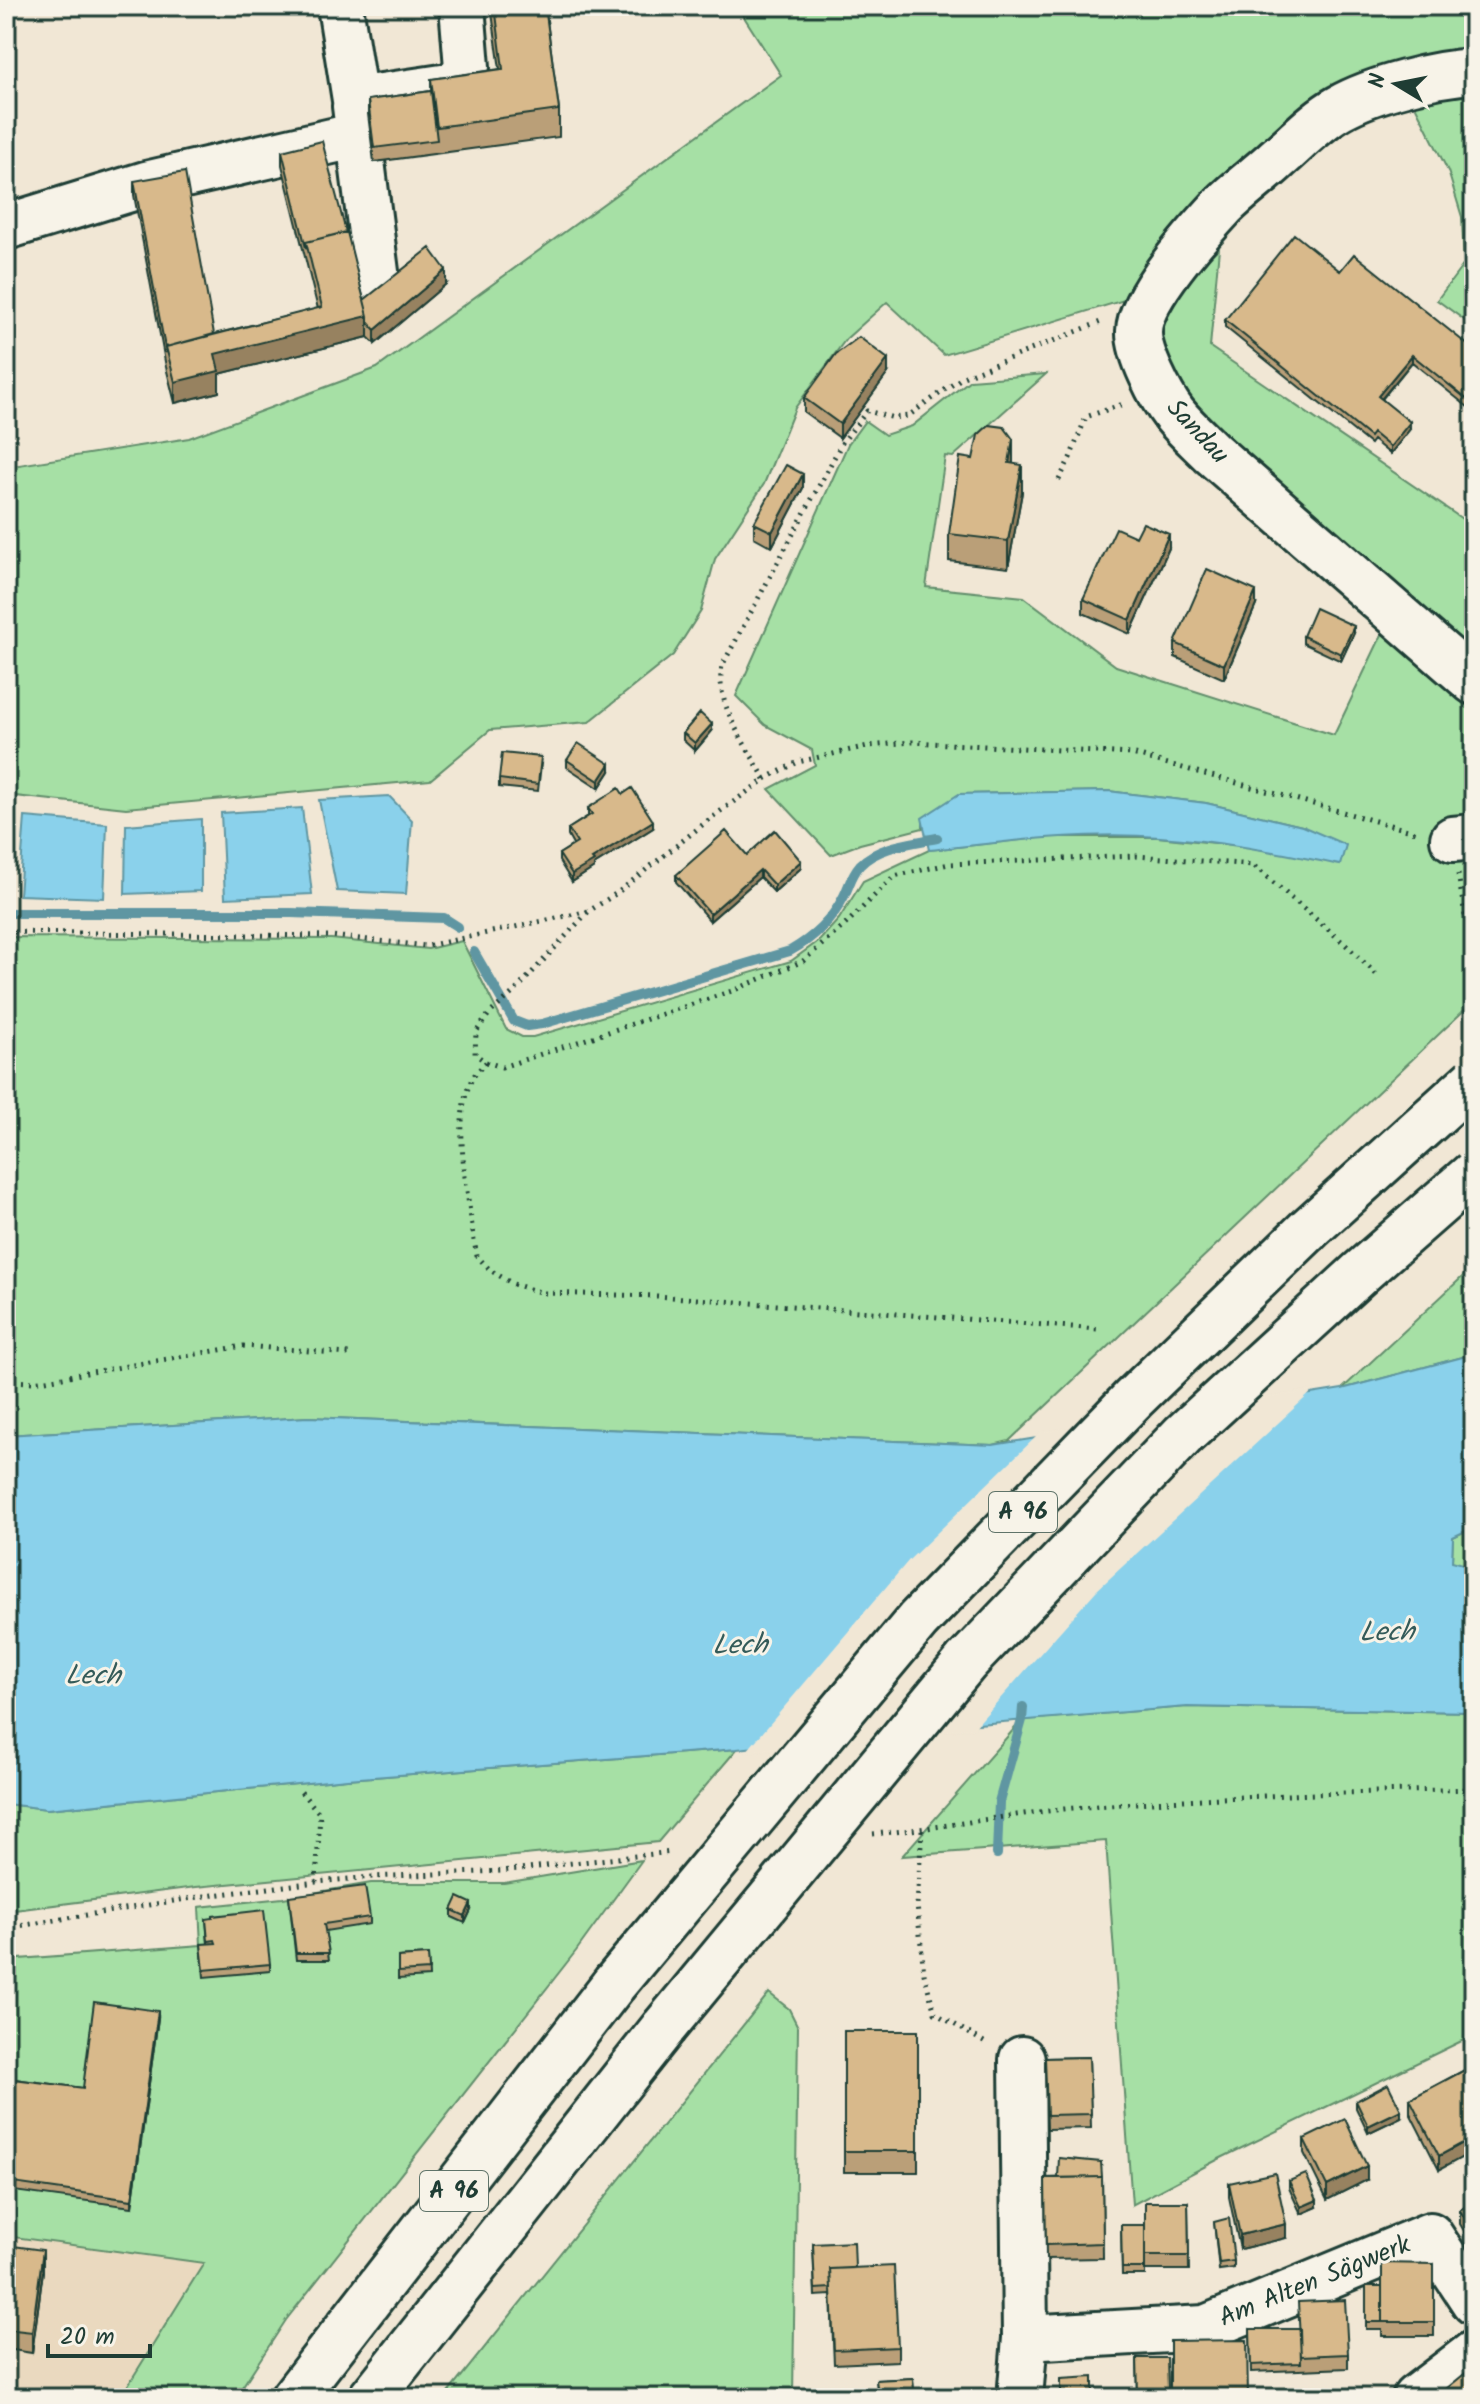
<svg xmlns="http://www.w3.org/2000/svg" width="1480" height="2404" font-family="Kalam,sans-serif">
	<rect width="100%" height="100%" fill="#f1e7d5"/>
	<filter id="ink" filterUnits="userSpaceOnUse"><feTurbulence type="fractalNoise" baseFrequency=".0125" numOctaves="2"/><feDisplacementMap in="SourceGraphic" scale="16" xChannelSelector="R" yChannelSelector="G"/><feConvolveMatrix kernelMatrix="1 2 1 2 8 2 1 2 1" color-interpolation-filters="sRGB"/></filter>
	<g filter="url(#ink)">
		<path fill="#ead9bf" d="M6,2236L205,2263L120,2398H6Z"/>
		<path fill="#a6e0a5" stroke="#628e6c" stroke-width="2" d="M737,6H1474V56L1263,150L1198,199L1150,263L1131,298L944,355L887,302L846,339L795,408L764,484L715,559L701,611L673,655L589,722L490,730L430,780L126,808L6,795V467L189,438L377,368L781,75Z
			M1474,90V327L1437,300L1464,264L1462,217L1448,171L1413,101Z
			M1219,248L1210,347L1474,527V1001L1009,1441L993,1445L308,1417L6,1435V937L331,939L428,949L462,941L506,1029L522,1037H533L791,961L820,940L839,919L863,881L929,850L1048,837H1157L1244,846L1302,826L1206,803L1108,791L960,794L923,818V828L860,844L831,855L769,789L815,765L812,750L765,725L736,696L848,444L865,421L885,435L912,426L970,380L1046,374L953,457L945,456L926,587L1024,597L1116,666L1334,735L1397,603L1259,474L1161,369L1155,308Z
			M1474,1266V1354L1342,1389Z
			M1474,1527V1567L1452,1562L1453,1537Z
			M1187,1707L1474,1712V2035L1219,2159L1132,2205L1106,1841L902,1856L1022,1720Z
			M737,1749L658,1842L196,1887L6,1911V1804L48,1809L347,1779Z
			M642,1860L576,1951L286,2320L235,2398H120L204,2263L6,2236V2189L132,2207L83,2095L6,2085V1960L201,1945L199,1907L283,1898L371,1883H504Z
			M769,1993L789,2009L798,2027L793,2398H444Z"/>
		<path fill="#8ad1eb" stroke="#5f96a2" stroke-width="2" d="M1108,791L1206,803L1302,826L1346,845L1340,865C1280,853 1221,841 1160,837C1082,831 1005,842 929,850L922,818L959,794Z
			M389,796L412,820L406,894L337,891L319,800Z
			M302,808L312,894L225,898L221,813Z
			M25,817L107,824L104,898L19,895Z
			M201,819V891L125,894L126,825Z
			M1474,1354V1527L1453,1537L1452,1561L1474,1567V1712L1187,1707L978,1724L737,1749L347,1779L47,1809L6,1804V1435L308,1417L993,1445L1342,1389Z"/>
		<path fill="#f1e7d5" d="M1314,1390L1096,1591L974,1728L746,1752L909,1560L1041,1432Z"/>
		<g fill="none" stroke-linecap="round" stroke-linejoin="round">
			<path stroke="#5f96a2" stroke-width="10" d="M6,913H291L444,918L458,927
				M474,952L514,1021L527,1026L542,1024L790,951C813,938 831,922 843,898C849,887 851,875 860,865C878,846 912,843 937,838
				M997,1854L999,1802L1022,1720L1023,1707"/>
			<defs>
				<path id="minor" d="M340,6L355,100L456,85L467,67L462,6
					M1474,71C1436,73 1372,89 1339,108C1316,121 1298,141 1278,158C1260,175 1240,189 1223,206C1199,232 1140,297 1139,331C1138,353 1161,397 1174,414C1186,429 1200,441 1213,454L1474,682
					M355,106L377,280
					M6,227L146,184L358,135
					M1453,839L1474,837
					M1025,2338L1205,2328L1430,2235L1474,2302
					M1020,2398L1025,2338L1022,2059
					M1415,2398L1474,2353"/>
				<path id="highway" d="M293,2398L614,1984
					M371,2398L664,2027"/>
			</defs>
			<use href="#minor" stroke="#1f3d34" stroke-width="50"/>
			<use href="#highway" stroke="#1f3d34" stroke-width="50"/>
			<path stroke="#1f3d34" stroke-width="5" stroke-dasharray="2 6" stroke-linecap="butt" d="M1059,480L1070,458L1086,417L1123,404
				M765,779C747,746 714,704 722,666L842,443L867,411L894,418L908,416L963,377L1103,321
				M1458,874L1465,915L1474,924
				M588,912L515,991L489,1014L476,1032L475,1054L486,1062L502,1067L732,991L803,961L846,924L894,876L949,864L1136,856L1253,865L1345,944L1379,977
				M6,932L331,936L427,946L589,911L617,893L711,818L765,779L798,762L868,746L912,742L1132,754L1415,832
				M486,1062C481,1068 474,1074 471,1081C451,1121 469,1197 474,1241L477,1256L490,1270L513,1284L543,1293L657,1296L1098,1329
				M6,1381L34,1382L243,1346L349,1354
				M301,1792L320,1814L316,1882
				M922,1830L917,1905L924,1974L935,2013L989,2045
				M873,1834C944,1828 1014,1813 1085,1807C1214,1796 1344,1793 1474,1789
				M6,1928L205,1896L316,1882L372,1877L501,1871L672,1852"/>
			<use href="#minor" stroke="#f7f3e8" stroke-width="44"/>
			<use href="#highway" stroke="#f7f3e8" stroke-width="44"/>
			<defs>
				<path id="highway-bridge" d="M614,1984L918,1620L1133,1399L1310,1228L1474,1080
					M664,2027L966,1662L1183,1435L1361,1272L1474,1173"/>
			</defs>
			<use href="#highway-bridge" stroke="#1f3d34" stroke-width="50" stroke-linecap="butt"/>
			<use href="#highway-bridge" stroke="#f7f3e8" stroke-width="44"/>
		</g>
		<path fill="#ba9f78" stroke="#1f3d34" stroke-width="2" d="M491,6H545L559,110V137L374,162L368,114V100L431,91V79L500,69Z
			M282,151L346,232L364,300L446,284L375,344L368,337L219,374V392L175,403L166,367L134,195V181L214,334L318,309L282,165Z
			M1340,271L1474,350V412L1412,362L1382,399L1410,429L1390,454L1373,440L1370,444L1225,327V320Z
			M888,373L840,438L804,412V398Z
			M1013,464L1022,492L1008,568L949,561V534Z
			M803,488L772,547L754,537V523Z
			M1136,537L1169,548L1130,634L1083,613V599Z
			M1256,605L1224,679L1175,657V643Z
			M1354,633L1341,661L1303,643V636Z
			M712,731L695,751L683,740V733Z
			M567,760L610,771L599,788L567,767Z
			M541,764L538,791L499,787V779Z
			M588,808L653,828L594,865V868L572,882L559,861V854L573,845L568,836V829L588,816Z
			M747,855L801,868L774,892L760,877L710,921L676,882V875Z
			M289,1896L370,1917V1924L325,1931L329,1960H296Z
			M452,1910H471L465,1923L452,1917Z
			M206,1919L270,1964V1971L204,1977L201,1944H208Z
			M428,1955L429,1977L398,1979V1957Z
			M158,2018L132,2207L6,2190V2078L83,2088Z
			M844,2031H918V2172H844Z
			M1089,2057L1091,2128L1047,2129L1045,2058Z
			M1474,2065L1439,2170L1410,2113V2099Z
			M1356,2101L1401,2117L1368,2133L1356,2108Z
			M1304,2139L1367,2180L1327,2200L1304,2153Z
			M1102,2177L1103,2258L1046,2259L1045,2178Z
			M1289,2181L1317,2207L1301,2214L1289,2188Z
			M1229,2183L1286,2238L1240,2249L1229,2197Z
			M1474,2189V2248L1460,2224V2210L1472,2203L1470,2199V2192Z
			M1188,2202L1189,2270H1145V2275H1122L1121,2225H1145Z
			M1214,2222L1234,2261V2268L1219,2270Z
			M813,2244L855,2268L898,2347V2361L834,2364L831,2295L815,2296Z
			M6,2245L43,2271L32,2353L6,2349Z
			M1434,2264V2336H1382V2329H1366V2286H1382Z
			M1250,2329L1348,2354V2368L1251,2372Z
			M1137,2358H1167L1168,2398H1138Z
			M913,2378L914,2398H878L876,2380Z"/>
		<path fill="#978261" stroke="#1f3d34" stroke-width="2" d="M446,270V284L375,344V330Z
			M368,316V337L219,374V392L175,403V382L215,341Z
			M1412,355V362L1378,403V396Z
			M888,359V373L840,438V424Z
			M1410,422V429L1390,454V447Z
			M1013,439V466L1009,463Z
			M1022,465V492L1008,568V541Z
			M803,474V488L772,547V532Z
			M1169,534V548L1130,634V620Z
			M1256,591V605L1224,679V665Z
			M1354,626V633L1341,661V654Z
			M712,724V731L695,751V743Z
			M610,764V771L599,788V781Z
			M653,821V828L594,865V868L572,882V874L592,859Z
			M801,861V868L774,892V885Z
			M760,870V877L710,921V914Z
			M471,1903V1910L465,1923V1916Z
			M158,2011V2018L132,2207V2200Z
			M1401,2110V2117L1368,2133V2126Z
			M1474,2137V2151L1439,2170V2156Z
			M1367,2166V2180L1327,2200V2186Z
			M1317,2200V2207L1301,2214V2207Z
			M1286,2224V2238L1240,2249V2235Z
			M43,2250V2271L32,2353V2332Z"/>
		<path fill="#d8b98b" stroke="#1f3d34" stroke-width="2" d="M495,6H545L559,110L437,127L431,79L503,69Z
			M431,91L437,140L374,148L368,100Z
			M322,141L346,232L306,242V248L282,151Z
			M185,172L214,334L166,347V353L134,181Z
			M347,232L368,316L215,354L219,371L175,382L166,347L322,307L306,242Z
			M1294,234L1340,271L1354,254L1474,350V405L1412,355L1378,396L1410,422L1390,447L1373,433L1370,437L1225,320Z
			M430,248L446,270L375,330L368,322V316L364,300Z
			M859,337L888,359L840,424L804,398L836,354Z
			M989,425L1004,427L1013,439L1009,463L1022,465L1008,541L949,534L960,457L973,459L978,435Z
			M786,465L803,474L772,532L754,523Z
			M1143,523L1169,534L1130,620L1083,599L1116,528L1136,537Z
			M1207,569L1256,591L1224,665L1175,643Z
			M1315,608L1354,626L1341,654L1303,636Z
			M700,713L712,724L695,743L683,733Z
			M578,743L610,764L599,781L567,760Z
			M502,753L541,757L538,784L499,779Z
			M619,788L623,794L632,788L653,821L592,859L594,861L572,874L559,854L577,843L568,829L592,814L588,808Z
			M775,830L801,861L774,885L760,870L710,914L676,875L726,831L747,855Z
			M365,1886L370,1917L324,1924L329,1953H296L289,1896Z
			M458,1897L471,1903L465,1916L452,1910Z
			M264,1910L270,1964L204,1970L201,1944L216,1943L215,1940L208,1941L206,1919L213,1918V1916Z
			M428,1955L429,1970L398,1972V1957Z
			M94,2002L158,2011L132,2200L6,2182V2078L83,2088Z
			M844,2031H918V2151H844Z
			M1089,2057L1091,2114L1047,2115L1045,2058Z
			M1474,2065V2137L1439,2156L1410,2099Z
			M1388,2084L1401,2110L1368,2126L1356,2101Z
			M1345,2119L1367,2166L1327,2186L1304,2139Z
			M1059,2158L1101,2162L1102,2177L1058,2178Z
			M1275,2173L1286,2224L1240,2235L1229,2183Z
			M1306,2174L1317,2200L1301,2207L1289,2181Z
			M1102,2177L1103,2243L1046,2245L1045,2178Z
			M1474,2201V2234L1460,2210Z
			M1145,2202H1188L1189,2256H1145Z
			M1229,2218L1234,2261L1219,2263L1214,2222Z
			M1121,2225H1145V2268H1122Z
			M854,2242L855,2268L830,2269L831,2288L815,2289L813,2244Z
			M6,2245L43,2250L32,2332L6,2329Z
			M1382,2263L1434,2264V2322H1382Z
			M894,2266L898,2347L834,2350L830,2269Z
			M1366,2286H1382V2322H1366Z
			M1345,2300L1348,2354L1301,2356L1298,2302Z
			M1250,2329H1300L1301,2363L1251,2365Z
			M1247,2340L1248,2398H1170V2341Z
			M1137,2358H1167L1168,2393H1138Z
			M1468,2371L1474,2379V2398H1435Z
			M1093,2377V2398H1061V2379Z
			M913,2378L914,2391L878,2394L876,2380Z"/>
	</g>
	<g text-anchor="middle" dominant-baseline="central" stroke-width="6" stroke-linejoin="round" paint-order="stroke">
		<g fill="#f7f3e8" stroke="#60746a" stroke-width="2">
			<rect x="989" y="1492" width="68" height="40" rx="6"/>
			<rect x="420" y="2171" width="68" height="40" rx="6"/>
		</g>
		<g font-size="24" font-weight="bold" fill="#1f3d34">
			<text x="1023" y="1512">A 96</text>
			<text x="454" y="2191">A 96</text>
		</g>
		<g font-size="26" fill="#1f3d34" stroke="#f7f3e8">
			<text transform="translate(1197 432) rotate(47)">Sandau</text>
			<text transform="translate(1315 2282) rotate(-22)">Am Alten Sägwerk</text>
		</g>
		<g font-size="28" font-style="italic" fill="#345b59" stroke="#f7f3e8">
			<text transform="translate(1387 1633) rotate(-1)">Lech</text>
			<text transform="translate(740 1646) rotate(-1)">Lech</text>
			<text x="93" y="1676">Lech</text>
		</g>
	</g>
	<rect width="1480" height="2404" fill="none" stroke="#f7f3e8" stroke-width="32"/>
	<rect x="16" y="16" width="1448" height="2372" fill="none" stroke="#1f3d34" stroke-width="3" filter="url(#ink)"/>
	<g transform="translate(1396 84) rotate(280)" stroke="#f7f3e8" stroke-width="6" paint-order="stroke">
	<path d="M0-6L14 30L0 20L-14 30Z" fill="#1f3d34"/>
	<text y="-12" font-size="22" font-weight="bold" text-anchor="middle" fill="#1f3d34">N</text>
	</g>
	<path d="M48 2344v12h102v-12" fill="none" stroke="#1f3d34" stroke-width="4"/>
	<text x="60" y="2344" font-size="24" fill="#1f3d34" stroke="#f7f3e8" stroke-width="6" paint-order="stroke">20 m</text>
</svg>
